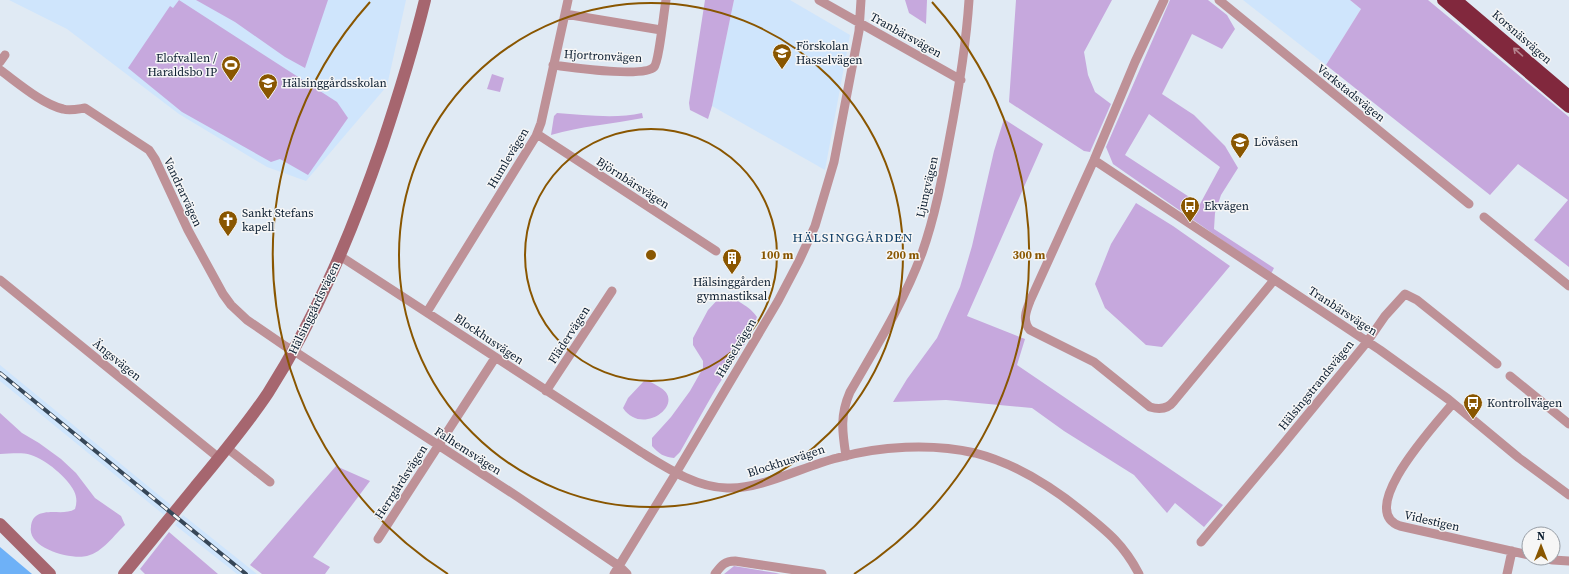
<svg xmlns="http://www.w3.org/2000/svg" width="1569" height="574" font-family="'Source Serif 4',serif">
	<rect width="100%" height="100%" fill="#e0eaf4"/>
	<path fill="#cfe5fc" d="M9,0H406L387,86L306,181L267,167L179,114L67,29Z
		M734,0H790L850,35L825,170L712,106Z
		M1243,0H1350L1361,9L1326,65Z
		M0,365L171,505L164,515L0,381Z
		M183,515L257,574H237L175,525Z"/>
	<path fill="#c6a8dd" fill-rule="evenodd" d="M179,0L337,102L348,118L308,175L280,159L271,162L182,112L128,68L170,6L173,8Z
		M196,0H328L305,68L285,57L235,22Z
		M705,0H734L712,106L708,119L690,110L689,103Z
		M905,0H927L926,24L909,13Z
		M1016,0H1112L1084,52L1088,75L1095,92L1111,104L1090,152L1084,151L1009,102Z
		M1170,0H1208L1227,15L1235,29L1222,49L1192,34L1162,94L1194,115L1225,146L1238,168L1221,195L1215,213L1214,229L1274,268L1271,274L1113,164L1106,147ZM1149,114L1220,167L1200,204L1125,155Z
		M1350,0H1428L1569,117V267L1534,240L1568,200L1518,164L1490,195L1326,65L1361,9Z
		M492,74L504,78L500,92L487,89Z
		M557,113C584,115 616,119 642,113L643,118C612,124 581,126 551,135L554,116Z
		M1004,119L1043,144L967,316L1025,339L1017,365L1223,505L1204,527L1175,503L1167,513L1134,475L1064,431L1032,408L946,400L893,402L907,379L937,338L960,287L972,246L994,151Z
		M1136,203L1173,226L1230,266L1162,347L1146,345L1105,308L1095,284L1111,244Z
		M721,296C731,295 752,308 757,317C749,342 731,365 717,387C704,409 692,431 680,452L674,458C664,457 659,454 652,446V438L671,417L690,391L703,368V361L693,345V338L708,310Z
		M644,381C651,381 654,384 661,388C686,404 642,437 623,408L628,398Z
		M0,413L22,433L39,443L61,459L76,473L95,498L121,516L125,525C114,535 103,552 87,556C71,560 27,548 31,527C31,523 33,518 36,516C48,508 64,516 75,509C77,503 77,497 74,491C68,478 45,459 31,455C21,452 10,454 0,454Z
		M336,466L370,481L313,557L330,567L325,574H262L250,565Z
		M169,532L218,574H145L140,569Z
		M734,566L776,573L780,574H724Z"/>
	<path fill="#6eb1f7" d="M0,547L32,574H0Z"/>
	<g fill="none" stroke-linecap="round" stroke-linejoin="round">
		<path stroke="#be9197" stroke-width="9" d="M819,0L961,80
			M1164,0L1135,62L1094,160L1030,301C1026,311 1022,321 1030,330L1094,362L1150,407C1160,410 1168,409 1174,401L1274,280
			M1219,0L1469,204
			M565,14L661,30
			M0,62L5,55
			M553,65C570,67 644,78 654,67C659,62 664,10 666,0
			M0,70C18,83 42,104 63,109C70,111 78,109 85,108L149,150L155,159L188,230L223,294L231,305L247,320L285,346L294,351L518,497L619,566L627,574
			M537,134L716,251
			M1094,160L1380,350L1448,399L1519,458L1569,495
			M1484,217L1569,286
			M340,256L641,452C667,468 695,487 727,488C760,490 804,466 837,458C879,446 932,443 975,453C1014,463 1052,487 1083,512C1108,532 1124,545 1139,574
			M0,280L219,458
			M427,312L536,136L541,123L568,0
			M1510,376L1569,424
			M546,391L612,291
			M1453,403C1439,421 1354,510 1400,526L1529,555
			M227,448L270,482
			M846,456C842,431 840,415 850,392C876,347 904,302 922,253C935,216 942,179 949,141C958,94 966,48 969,0
			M378,539L495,358
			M1201,542L1280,448L1367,342L1385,316L1405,294L1417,300L1497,364
			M1542,558L1553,560L1569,561
			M614,574L676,473L778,301L799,261L815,226L834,162L859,31L861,0
			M715,574C721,566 724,561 735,561L822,574
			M1507,574L1512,551"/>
		<path stroke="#a6666f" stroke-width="12" d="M0,524L50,574
			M124,574C148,545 171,516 195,487C220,457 246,426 268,393C317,316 352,232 382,145C398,97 413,49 425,0"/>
		<path stroke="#81283d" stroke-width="12" d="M1443,0L1569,107
			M1456,0L1569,96"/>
		<defs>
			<path id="rail" d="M0,373L246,574"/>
		</defs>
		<use href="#rail" stroke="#364657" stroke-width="4"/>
		<use href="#rail" stroke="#f6f6f6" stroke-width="2.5" stroke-dasharray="8" stroke-linecap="butt"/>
	</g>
	<defs><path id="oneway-shaft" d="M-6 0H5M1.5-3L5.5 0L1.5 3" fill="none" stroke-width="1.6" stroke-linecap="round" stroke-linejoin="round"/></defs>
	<use stroke="#b68590" href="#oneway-shaft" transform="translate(1518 52) rotate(-139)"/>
	<g fill="none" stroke="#895600" stroke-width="2">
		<circle cx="651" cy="255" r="126"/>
		<circle cx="651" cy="255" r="252"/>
		<path d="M448 574A378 378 0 0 1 370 2M932 2A378 378 0 0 1 854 574"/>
	</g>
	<defs>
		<symbol id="school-pin" viewBox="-11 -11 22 30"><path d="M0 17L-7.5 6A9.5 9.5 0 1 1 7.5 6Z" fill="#895600" stroke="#f6f6f6"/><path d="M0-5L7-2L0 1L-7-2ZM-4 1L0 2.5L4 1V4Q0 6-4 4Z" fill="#fff"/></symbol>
		<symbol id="stadium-pin" viewBox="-11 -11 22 30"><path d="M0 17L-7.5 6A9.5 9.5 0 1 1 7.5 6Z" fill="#895600" stroke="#f6f6f6"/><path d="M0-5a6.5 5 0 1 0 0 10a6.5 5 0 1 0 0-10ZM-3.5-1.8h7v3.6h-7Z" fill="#fff"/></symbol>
		<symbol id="bus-pin" viewBox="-11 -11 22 30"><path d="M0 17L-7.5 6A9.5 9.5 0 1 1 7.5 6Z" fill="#895600" stroke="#f6f6f6"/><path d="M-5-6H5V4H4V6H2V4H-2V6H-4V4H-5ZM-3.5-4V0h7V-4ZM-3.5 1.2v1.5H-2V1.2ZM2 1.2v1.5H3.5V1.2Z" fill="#fff"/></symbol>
		<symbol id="church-pin" viewBox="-11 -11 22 30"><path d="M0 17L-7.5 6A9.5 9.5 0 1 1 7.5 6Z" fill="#895600" stroke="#f6f6f6"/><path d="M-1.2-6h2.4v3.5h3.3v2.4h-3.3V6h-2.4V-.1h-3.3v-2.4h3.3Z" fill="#fff"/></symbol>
		<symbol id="building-pin" viewBox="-11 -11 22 30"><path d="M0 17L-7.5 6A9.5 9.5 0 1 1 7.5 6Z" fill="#895600" stroke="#f6f6f6"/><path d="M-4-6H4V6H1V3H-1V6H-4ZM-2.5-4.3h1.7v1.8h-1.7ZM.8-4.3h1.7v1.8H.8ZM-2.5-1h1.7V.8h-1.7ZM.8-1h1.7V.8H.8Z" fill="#fff"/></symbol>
	</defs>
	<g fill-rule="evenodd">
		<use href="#school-pin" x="771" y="42" width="22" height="30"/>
		<use href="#stadium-pin" x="220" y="54" width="22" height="30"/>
		<use href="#school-pin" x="257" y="72" width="22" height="30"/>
		<use href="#school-pin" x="1229" y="131" width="22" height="30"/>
		<use href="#bus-pin" x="1179" y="195" width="22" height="30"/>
		<use href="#church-pin" x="217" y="209" width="22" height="30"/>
		<use href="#building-pin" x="721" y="247" width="22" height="30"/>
		<use href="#bus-pin" x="1462" y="392" width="22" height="30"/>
	</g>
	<g text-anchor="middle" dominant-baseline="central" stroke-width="3" stroke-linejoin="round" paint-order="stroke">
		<g font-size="12" fill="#091b2e" stroke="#f6f6f6">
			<text transform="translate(906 35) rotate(29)">Tranbärsvägen</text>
			<text transform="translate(1522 37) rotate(41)">Korsnäsvägen</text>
			<text transform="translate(603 56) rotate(3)">Hjortronvägen</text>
			<text transform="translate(1351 93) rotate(39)">Verkstadsvägen</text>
			<text transform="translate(508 158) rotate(-59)">Humlevägen</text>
			<text transform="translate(633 183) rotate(33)">Björnbärsvägen</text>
			<text transform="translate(927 187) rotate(-77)">Ljungvägen</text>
			<text transform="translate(183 192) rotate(65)">Vandrarvägen</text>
			<text transform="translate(314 308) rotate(-64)">Hälsinggårdsvägen</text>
			<text transform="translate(1343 311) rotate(33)">Tranbärsvägen</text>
			<text transform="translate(569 335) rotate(-57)">Flädervägen</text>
			<text transform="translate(489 339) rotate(34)">Blockhusvägen</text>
			<text transform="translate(736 348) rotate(-59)">Hasselvägen</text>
			<text transform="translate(117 360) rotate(39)">Ängsvägen</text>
			<text transform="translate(1316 385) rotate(-51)">Hälsingstrandsvägen</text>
			<text transform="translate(468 451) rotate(33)">Falhemsvägen</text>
			<text transform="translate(786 461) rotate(-18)">Blockhusvägen</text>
			<text transform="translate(401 482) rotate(-57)">Herrgårdsvägen</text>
			<text transform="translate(1432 521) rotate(13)">Videstigen</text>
		</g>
		<g font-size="12" fill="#091b2e" stroke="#f6f6f6" text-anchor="start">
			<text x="796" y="46">Förskolan<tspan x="796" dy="14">Hasselvägen</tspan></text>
			<text x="217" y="58" text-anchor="end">Elofvallen /<tspan x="217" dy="14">Haraldsbo IP</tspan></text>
			<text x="282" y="83">Hälsinggårdsskolan</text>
			<text x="1254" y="142">Lövåsen</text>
			<text x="1204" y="206">Ekvägen</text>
			<text x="242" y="213">Sankt Stefans<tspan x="242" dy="14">kapell</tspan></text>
			<text x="732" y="282" text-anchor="middle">Hälsinggården<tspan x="732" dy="14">gymnastiksal</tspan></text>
			<text x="1487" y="403">Kontrollvägen</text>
		</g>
		<g font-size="13" letter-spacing="1" fill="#0a3a63" stroke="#f6f6f6">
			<text x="853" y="237">HÄLSINGGÅRDEN</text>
		</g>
	</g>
	<circle cx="651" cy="255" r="6" fill="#895600" stroke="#f6f6f6" stroke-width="2"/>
	<g font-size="12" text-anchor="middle" font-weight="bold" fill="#895600" stroke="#f6f6f6" stroke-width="3" stroke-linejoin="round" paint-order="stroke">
		<text x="777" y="259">100 m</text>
		<text x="903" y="259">200 m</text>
		<text x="1029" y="259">300 m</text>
	</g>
	<g transform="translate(1541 546)"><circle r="19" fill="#f6f6f6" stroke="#979ea6"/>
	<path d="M0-3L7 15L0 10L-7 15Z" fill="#895600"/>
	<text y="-6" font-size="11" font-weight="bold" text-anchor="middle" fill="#091b2e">N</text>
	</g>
</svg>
